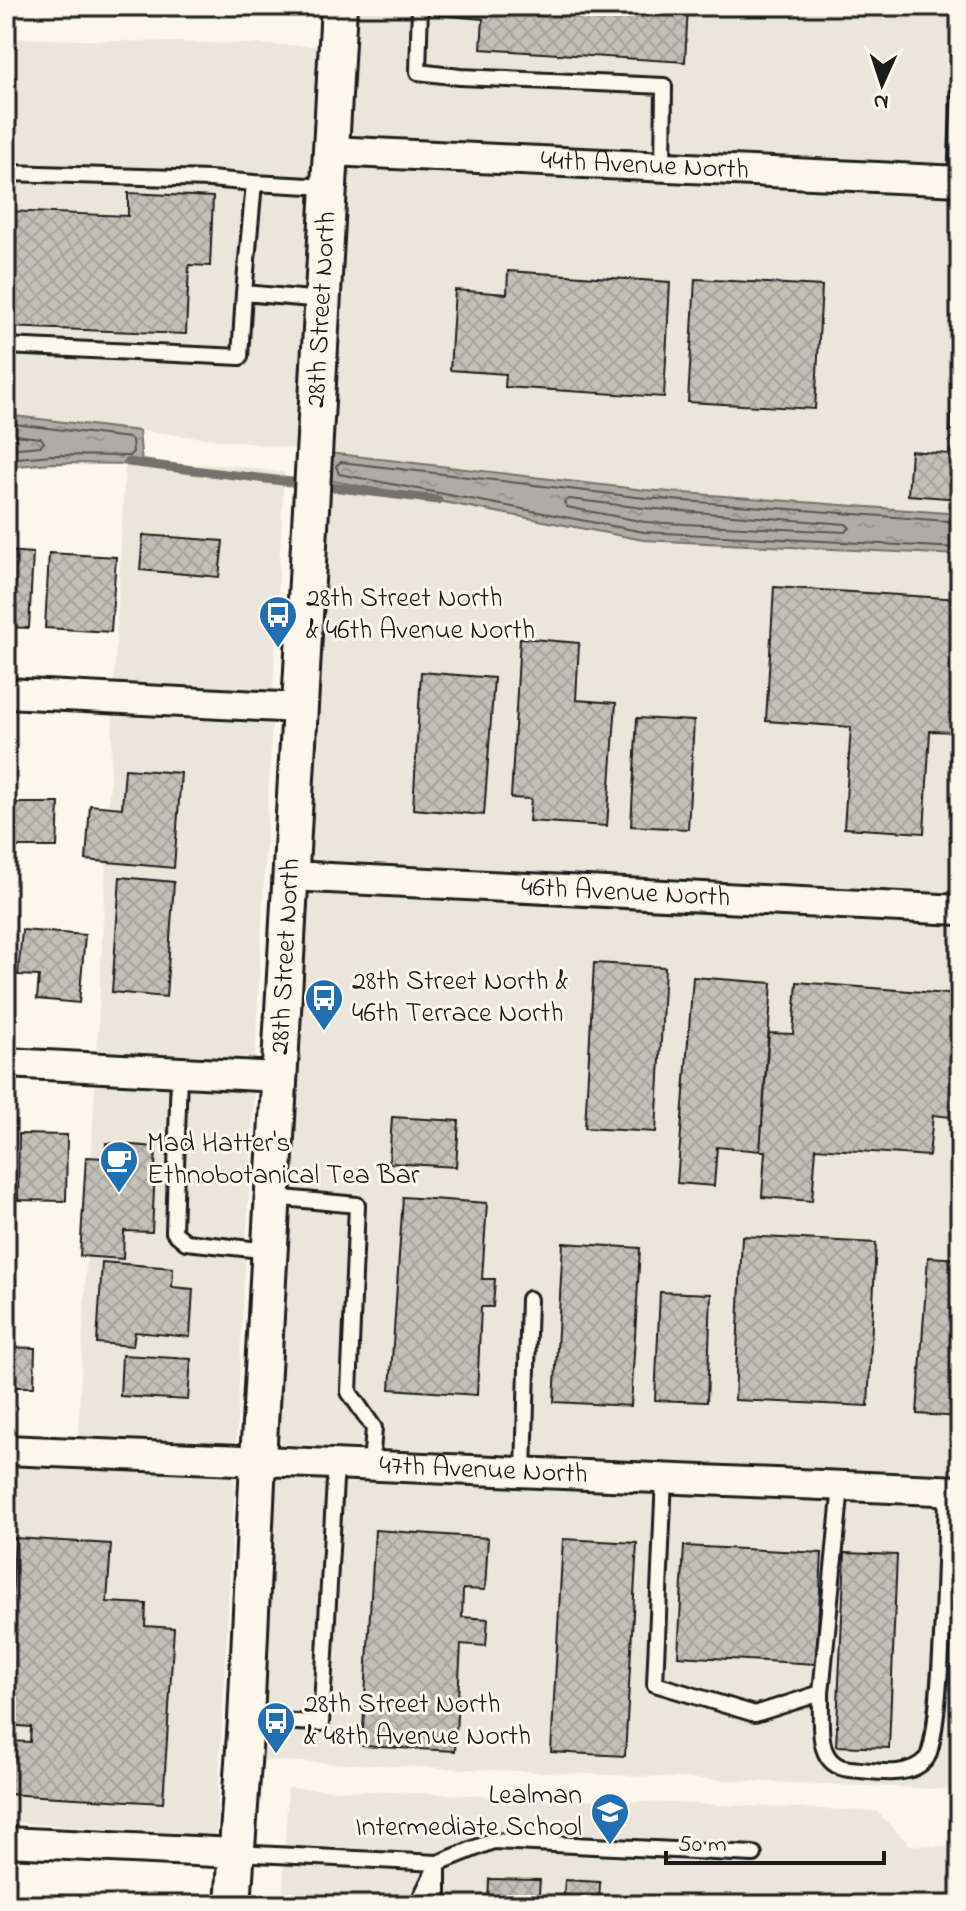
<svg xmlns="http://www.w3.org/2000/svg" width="966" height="1911" font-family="'Indie Flower',sans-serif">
	<defs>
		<pattern id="water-ripples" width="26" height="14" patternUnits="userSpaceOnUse" patternTransform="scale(2)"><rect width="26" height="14" fill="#afaca5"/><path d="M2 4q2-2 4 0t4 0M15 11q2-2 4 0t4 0" fill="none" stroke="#96938d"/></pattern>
		<pattern id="building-cross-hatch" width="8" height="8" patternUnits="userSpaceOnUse" patternTransform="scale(2)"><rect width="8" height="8" fill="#c3c0b8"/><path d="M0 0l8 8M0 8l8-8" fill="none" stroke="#a7a49e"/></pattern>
	</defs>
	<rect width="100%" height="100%" fill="#fbf7ec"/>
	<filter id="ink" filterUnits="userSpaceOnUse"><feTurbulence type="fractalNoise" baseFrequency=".0125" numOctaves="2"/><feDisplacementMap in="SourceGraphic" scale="16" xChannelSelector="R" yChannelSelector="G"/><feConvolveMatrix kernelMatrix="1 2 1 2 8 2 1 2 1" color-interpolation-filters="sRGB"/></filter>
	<g filter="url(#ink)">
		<path fill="#eae6dc" d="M354,6H960V165L347,135Z
			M6,38L321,46L299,449L6,415Z
			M345,169L960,198V514L645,490L329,453Z
			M125,464L232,465L284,473L273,690L114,682Z
			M328,480L643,540L960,555V893L306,860Z
			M113,716L272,724L255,1059L97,1050Z
			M305,894L960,927V1474L274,1444Z
			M95,1084L254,1092L236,1442L78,1436Z
			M6,1468L235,1476L216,1835L6,1822Z
			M272,1477L960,1508V1790L258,1760Z
			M288,1788L876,1811L910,1845L960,1847V1905H282Z"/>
		<path fill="url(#water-ripples)" stroke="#74726e" stroke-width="2" d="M6,415L139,431L142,464L52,463L6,467Z
			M329,453L645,490L960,514V555L643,540L328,480Z"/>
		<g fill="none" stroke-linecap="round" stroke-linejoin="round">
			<path stroke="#575653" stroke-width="2" d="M6,423L129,438L132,440L133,452L129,456L52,455L6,459
				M6,434L41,438L44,442L41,446L6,449
				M569,499L644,508L846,524L850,528L845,532L645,522L567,507L564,502Z
				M960,522L645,498L341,462L336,466L339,474L644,532L960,548"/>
			<path stroke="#74726e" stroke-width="9" d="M128,462L438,500"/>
		</g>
		<path fill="url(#building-cross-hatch)" stroke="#1c1c1c" stroke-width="2" d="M440,6H688L685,62L481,49L483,19L439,15Z
			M128,193L213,197L210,266L189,265L186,334L6,327V211L128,216Z
			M508,271L670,282L664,397L505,387L506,374L450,370L455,290L507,294Z
			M695,279L822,286L815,409L688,402Z
			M959,279L960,499L908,495L911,451L949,454Z
			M143,535L223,541L219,577L140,570Z
			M6,551L33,553L29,628L6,627Z
			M49,553L116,557L111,632L45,628Z
			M774,587L960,599V647H957L953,704H959L957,732L930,731L924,833L844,828L851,727L766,721Z
			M520,638L579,643L576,700L616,703L607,826L529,821L531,799L511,798Z
			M421,672L494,678L484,815L413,809Z
			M959,704H960V833H951Z
			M637,718L694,721L688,829L631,826Z
			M125,769L181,773L174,868L86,860L90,805L122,808Z
			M6,803H59L57,847H6Z
			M120,877L174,882L166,997L112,992Z
			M22,930L85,935L79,1003L37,999L39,976L18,975Z
			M594,963L665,967L656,1132L585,1128Z
			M693,977L772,983L760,1151L717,1147L714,1186L677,1183Z
			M797,982L960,995V1118L933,1115L929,1156L816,1148L812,1201L762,1197L765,1151H760L769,1033L793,1034Z
			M392,1117L459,1121L456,1167L389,1163Z
			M19,1134L67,1135L66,1201L18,1200Z
			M106,1143L156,1147L152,1232L124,1231L123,1259L80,1256L86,1157L105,1158Z
			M403,1197L487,1203L482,1279H495L493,1307H481L477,1395L390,1389Z
			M742,1236L876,1243L868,1406L735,1400Z
			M563,1243L640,1248L631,1406L554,1402Z
			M928,1257L960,1259V1417L917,1414Z
			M102,1262L173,1268L172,1287L193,1289L190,1337L135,1332L133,1346L97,1343Z
			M660,1292L711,1294L707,1402L655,1400Z
			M6,1347L35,1348L34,1387H6Z
			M122,1355L191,1359L188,1400L120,1396Z
			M375,1530L488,1538L485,1590L463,1589L462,1617L488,1619L486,1646L461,1644L455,1751L362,1746Z
			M15,1538L111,1544L107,1602L146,1604L145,1626L174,1628L163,1803L6,1794V1741L30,1742L31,1727L6,1725Z
			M563,1539L637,1543L625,1756L551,1752Z
			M684,1546L822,1553L816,1664L678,1656Z
			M845,1553L897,1555L889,1748L836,1746Z
			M489,1879L540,1880L538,1905H488Z
			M565,1880L600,1882L599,1905H563Z"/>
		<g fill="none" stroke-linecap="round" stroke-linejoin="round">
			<defs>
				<path id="service" d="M420,6L418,72L460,77L664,86L663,167
					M6,173L210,179L254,183
					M956,181L960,88
					M322,300L244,293L254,183L328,187
					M6,346L240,357L244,293
					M179,1072L174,1232L186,1242L269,1251
					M273,1197L357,1205L349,1392L374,1428L371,1465
					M524,1472L529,1299
					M664,1478L655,1684L755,1714L821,1693L841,1486
					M821,1693C822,1720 813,1766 850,1769C875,1771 908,1779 926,1759C942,1742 946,1529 947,1491
					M246,1720L321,1723L336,1463
					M236,1853L438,1863L493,1841L754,1854
					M417,1905L438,1863
					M438,1905V1867"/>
				<g id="minor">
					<path id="s1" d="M331,151L960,181"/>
					<path d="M6,693L300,708"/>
					<path id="s2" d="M290,876L960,910"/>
					<path d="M6,1063L279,1077"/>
					<path id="s3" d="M6,1450L960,1491"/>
					<path d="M6,1842L236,1853"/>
				</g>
				<g id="tertiary">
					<path id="s4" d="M233,1905L246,1720L258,1460L339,6"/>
				</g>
			</defs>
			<use href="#service" stroke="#1c1c1c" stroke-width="20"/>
			<use href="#minor" stroke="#1c1c1c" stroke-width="34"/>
			<use href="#tertiary" stroke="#1c1c1c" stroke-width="40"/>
			<use href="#service" stroke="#fbf7ec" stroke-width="14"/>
			<use href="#minor" stroke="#fbf7ec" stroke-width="28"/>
			<use href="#tertiary" stroke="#fbf7ec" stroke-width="34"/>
		</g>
	</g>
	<defs>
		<symbol id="bus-pin" viewBox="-11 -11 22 30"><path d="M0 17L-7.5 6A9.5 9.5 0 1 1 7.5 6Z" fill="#1f6fb2" stroke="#fbf7ec"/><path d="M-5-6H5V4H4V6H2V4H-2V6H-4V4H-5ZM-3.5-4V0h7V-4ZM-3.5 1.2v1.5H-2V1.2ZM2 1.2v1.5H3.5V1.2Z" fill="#fff"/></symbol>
		<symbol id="cafe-pin" viewBox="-11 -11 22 30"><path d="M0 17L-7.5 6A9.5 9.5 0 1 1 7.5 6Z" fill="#1f6fb2" stroke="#fbf7ec"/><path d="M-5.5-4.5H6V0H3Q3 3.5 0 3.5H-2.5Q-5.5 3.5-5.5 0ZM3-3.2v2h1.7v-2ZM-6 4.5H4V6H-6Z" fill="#fff"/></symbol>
		<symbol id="school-pin" viewBox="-11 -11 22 30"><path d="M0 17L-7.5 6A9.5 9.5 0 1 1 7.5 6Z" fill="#1f6fb2" stroke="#fbf7ec"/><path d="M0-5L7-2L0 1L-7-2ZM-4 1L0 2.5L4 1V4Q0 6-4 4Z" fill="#fff"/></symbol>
	</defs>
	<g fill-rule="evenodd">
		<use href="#bus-pin" x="256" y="593" width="44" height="60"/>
		<use href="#bus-pin" x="302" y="976" width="44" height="60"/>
		<use href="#cafe-pin" x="97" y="1138" width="44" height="60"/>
		<use href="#bus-pin" x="254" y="1699" width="44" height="60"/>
		<use href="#school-pin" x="588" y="1790" width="44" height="60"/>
	</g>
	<g text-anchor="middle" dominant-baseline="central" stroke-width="6" stroke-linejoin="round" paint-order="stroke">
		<g font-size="28" fill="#1c1c1c" stroke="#fbf7ec">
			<text stroke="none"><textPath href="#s1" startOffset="314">44th Avenue North</textPath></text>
			<text stroke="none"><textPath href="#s4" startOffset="1598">28th Street North</textPath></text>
			<text stroke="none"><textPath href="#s2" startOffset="336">46th Avenue North</textPath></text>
			<text stroke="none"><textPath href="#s4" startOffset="950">28th Street North</textPath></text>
			<text stroke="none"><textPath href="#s3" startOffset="478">47th Avenue North</textPath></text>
		</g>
		<g font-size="28" fill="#1c1c1c" stroke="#fbf7ec" text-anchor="start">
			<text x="306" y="599">28th Street North<tspan x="306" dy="32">&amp; 46th Avenue North</tspan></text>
			<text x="352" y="982">28th Street North &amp;<tspan x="352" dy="32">46th Terrace North</tspan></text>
			<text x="147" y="1144">Mad Hatter's<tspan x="147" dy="32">Ethnobotanical Tea Bar</tspan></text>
			<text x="304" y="1705">28th Street North<tspan x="304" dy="32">&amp; 48th Avenue North</tspan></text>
			<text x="582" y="1796" text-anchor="end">Lealman<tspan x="582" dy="32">Intermediate School</tspan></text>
		</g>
	</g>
	<rect width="966" height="1911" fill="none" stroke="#fbf7ec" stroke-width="32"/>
	<rect x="16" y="16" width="934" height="1879" fill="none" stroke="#1c1c1c" stroke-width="3" filter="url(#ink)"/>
	<g transform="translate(882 84) rotate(183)" stroke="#fbf7ec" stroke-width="6" paint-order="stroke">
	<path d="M0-6L14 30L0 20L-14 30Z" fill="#1c1c1c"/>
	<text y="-12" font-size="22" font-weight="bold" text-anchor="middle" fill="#1c1c1c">N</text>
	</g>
	<path d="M666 1851v12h218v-12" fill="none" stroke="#1c1c1c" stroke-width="4"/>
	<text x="678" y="1851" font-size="24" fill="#1c1c1c" stroke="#fbf7ec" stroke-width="6" paint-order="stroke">50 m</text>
</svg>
